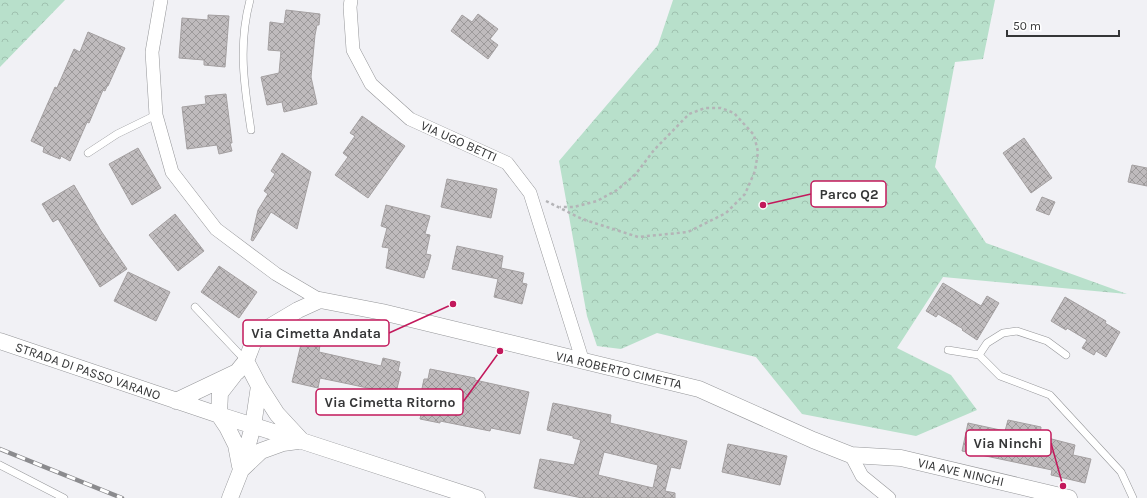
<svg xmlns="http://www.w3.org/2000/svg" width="1147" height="498" font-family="Karla,sans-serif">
	<defs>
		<pattern id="park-crowns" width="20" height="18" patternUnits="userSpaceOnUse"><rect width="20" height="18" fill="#b8e0cb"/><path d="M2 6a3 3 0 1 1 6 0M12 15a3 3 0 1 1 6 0" fill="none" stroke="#9fc1af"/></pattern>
		<pattern id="building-cross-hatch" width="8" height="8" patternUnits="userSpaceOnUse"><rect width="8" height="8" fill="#bfbbbd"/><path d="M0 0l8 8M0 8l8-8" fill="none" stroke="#9c999a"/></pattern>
	</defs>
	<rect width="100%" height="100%" fill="#f1f1f5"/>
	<path fill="url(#park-crowns)" d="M0,0H65L0,67Z
		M673,0H995L983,59L955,62L935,167L986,243L1127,294L943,277L897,348L951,375L977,410L916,436L802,414L756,357L657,333L621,349L597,346L587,316L559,161L658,45Z"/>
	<path fill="url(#building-cross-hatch)" stroke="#a4a0a1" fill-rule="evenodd" d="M286,10L320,14L319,25H317L315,35L311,77L317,104L284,112L282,102L267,105L261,77L279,73L281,51L268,50L270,22L284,24Z
		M478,14L498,29L490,39L498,45L488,59L451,31L462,15L472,22Z
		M208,15L229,16L225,67L204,65V60L179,58L182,18L208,20Z
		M88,32L125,48L108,86H107L105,91L103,90L89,123L87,122L70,161L61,156L60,159L43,152L44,147L31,141L55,87L57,88L74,49L80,52Z
		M226,94L232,143H230L232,151L219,154L217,145L187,149L182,107L206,104L205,96Z
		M362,116L405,146L368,198L335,175L348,157L343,153L355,136L350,133Z
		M1024,138L1052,178L1031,193L1003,153Z
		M138,148L161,188L132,205L109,164Z
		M282,153L311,172L297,229L271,212L253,241L251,240L258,210L268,194L264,191L275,174L271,171Z
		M1132,165L1147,168V186L1128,182Z
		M447,179L497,189L491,218L441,207Z
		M74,185L101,231L127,269L100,287L58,219L53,222L42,204Z
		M1042,197L1055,202L1049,215L1036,210Z
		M386,205L430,216L425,234L430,235L426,254L431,255L427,270H426L424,278L386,268L389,248L382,247L387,228L381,226Z
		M175,214L204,251L178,271L149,235Z
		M457,246L503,256L501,268L524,273L522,283L527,284L522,304L494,297L498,279L452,269Z
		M219,266L257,292L239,318L201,292Z
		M128,272L170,292L156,321L114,301Z
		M943,283L981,306L987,296L999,303L977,340L962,330L963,329L938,314L936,317L926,311Z
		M1065,297L1106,321L1105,323L1120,332L1106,357L1096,351L1094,355L1082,348L1087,340L1067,328L1066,330L1051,321Z
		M302,340L320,344L319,352L381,366L383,358L400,362L398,371L401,372L393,405L369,399L372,389L349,384L320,378L318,388L292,382Z
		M430,369L475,378V380L529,392L520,434L491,428L490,431L440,421V423L420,419L423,404L419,403L424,379H428Z
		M553,403L611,415L610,423L687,441L680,469L671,467L665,491L675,493V498H582L534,488L540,459L574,465L581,440L573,438V436L547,430ZM604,452L658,465L653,488L598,475Z
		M1008,420L1041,427L1040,436L1075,445L1073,455L1091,459L1085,483L1051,475L1052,470L962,451L968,423L1005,431Z
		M728,444L787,456L780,485L722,472Z"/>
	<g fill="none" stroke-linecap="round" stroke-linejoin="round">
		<defs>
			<path id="service" d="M250,0C238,45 244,85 251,130
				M88,153L117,134L156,115
				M195,307L246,361
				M948,350L979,355L1000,376L1050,395L1121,472L1133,498
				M979,355L987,343L1003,333L1017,331L1047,341L1066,355
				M0,465L64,498"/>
			<path id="minor" d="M161,0L152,52L156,115L172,172L216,229L276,274L320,300
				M351,0L350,7L353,50L371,84L410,119L507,163L530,193L583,362
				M851,455L862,476L889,498"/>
			<path id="tertiary" d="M0,341L219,415L302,441L477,498
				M234,375L220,393L219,415L227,427L236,445L240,466
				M259,386L277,414L302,441
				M176,401L237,372L246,361L253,343L266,329L298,310L320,300L382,312L699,389L813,440L851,455L901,458L1069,498
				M241,470L261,451L283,443L298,441
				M230,498L241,470L253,426L259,386L246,361"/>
		</defs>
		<use href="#service" stroke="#959699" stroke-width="8"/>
		<use href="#minor" stroke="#959699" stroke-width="14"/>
		<use href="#tertiary" stroke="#959699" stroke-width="17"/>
		<path stroke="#b4b4b7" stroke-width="2.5" stroke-dasharray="3 3" stroke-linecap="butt" d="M546,201L582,219L638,237L688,232L726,213L745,194L755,171L758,152L754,135L734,113L721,108H705L689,114L654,150L635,175L617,190L597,201L574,207H560"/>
		<use href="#service" stroke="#fff" stroke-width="7"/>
		<use href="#minor" stroke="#fff" stroke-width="13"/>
		<use href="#tertiary" stroke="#fff" stroke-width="16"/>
		<defs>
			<path id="rail" d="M0,449L122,498"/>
		</defs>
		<use href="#rail" stroke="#8b8b8e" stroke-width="4.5"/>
		<use href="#rail" stroke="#fff" stroke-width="3" stroke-dasharray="9" stroke-linecap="butt"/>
	</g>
	<g text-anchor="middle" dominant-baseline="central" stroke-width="3.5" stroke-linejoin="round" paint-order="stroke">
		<g font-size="13" fill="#353637" stroke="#fff">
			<text transform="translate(459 141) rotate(24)">VIA UGO BETTI</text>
			<text transform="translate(619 370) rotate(13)">VIA ROBERTO CIMETTA</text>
			<text transform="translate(88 371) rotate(19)">STRADA DI PASSO VARANO</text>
			<text transform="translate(961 472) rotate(13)">VIA AVE NINCHI</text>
		</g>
	</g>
	<path fill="none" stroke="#c2185b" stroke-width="1.5" d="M763 205L811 194M453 304L389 333M500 351L463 402M1063 486L1051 443"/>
	<g fill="#c2185b" stroke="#fff" stroke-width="1.5">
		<circle cx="763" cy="205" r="4"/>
		<circle cx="453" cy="304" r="4"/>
		<circle cx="500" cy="351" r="4"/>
		<circle cx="1063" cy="486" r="4"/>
	</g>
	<g fill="#fff" stroke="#c2185b" stroke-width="1.5">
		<rect x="811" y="181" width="75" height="26" rx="4"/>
		<rect x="243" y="320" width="146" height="26" rx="4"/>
		<rect x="316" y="389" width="147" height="26" rx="4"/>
		<rect x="966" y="430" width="85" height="26" rx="4"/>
	</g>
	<g font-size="14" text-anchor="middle" font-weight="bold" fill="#353637">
		<text x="849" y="199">Parco Q2</text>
		<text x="316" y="338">Via Cimetta Andata</text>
		<text x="390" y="407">Via Cimetta Ritorno</text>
		<text x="1008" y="448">Via Ninchi</text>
	</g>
	<path d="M1007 30v6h112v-6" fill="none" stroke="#353637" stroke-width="2"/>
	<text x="1013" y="30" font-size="12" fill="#353637" stroke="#ffffff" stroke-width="3" paint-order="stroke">50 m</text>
</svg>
